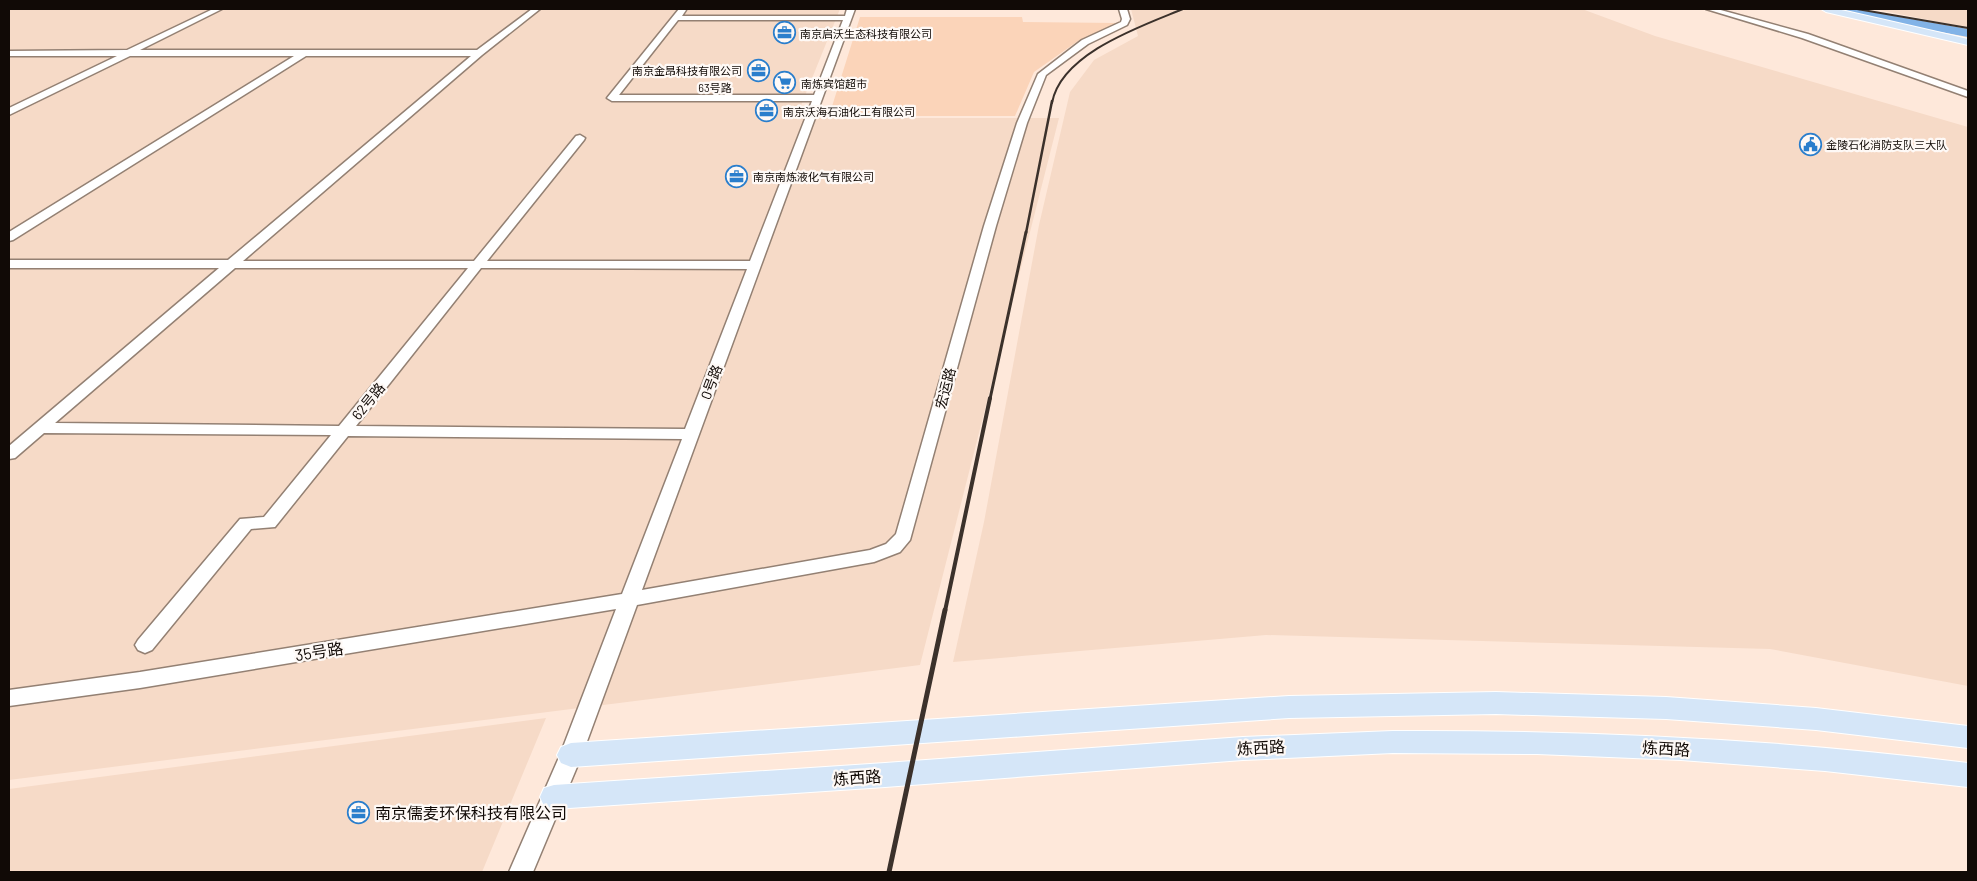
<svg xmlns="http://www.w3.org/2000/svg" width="1977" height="881" font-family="Barlow,'Noto Sans SC',sans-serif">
	<rect width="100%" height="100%" fill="#fee8da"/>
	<path fill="#f6dac7" d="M9,9H840L796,118H1059L920,665L9,780Z
		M1131,9H1582L1655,36L1968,127V686L1770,649L1266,635L953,662L984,522L1039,225L1070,92L1094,60L1138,36Z
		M1875,9H1968V28Z
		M546,718L482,872H9V789Z"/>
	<path fill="#fbd4b9" d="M860,17H1022L1023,22L1117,23L1078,41L1034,72L1015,116H829Z"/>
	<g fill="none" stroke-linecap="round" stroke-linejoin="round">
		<path fill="#82b3e7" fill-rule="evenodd" d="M1830,9H1855L1968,29V37L1836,13Z"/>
		<defs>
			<path id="minor" d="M213,9H222L140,50H477L532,9H540L482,55L243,261H474L576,136L580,135L585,138L584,140L487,261H750L812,101H612L607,98L679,9L686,10L682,16H845L847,9H855L642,590L870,550L886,544L896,534L984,226L1017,123L1038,74L1082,40L1121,22L1122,19L1119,9H1127L1130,19L1127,25L1088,44L1046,75L1027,123L996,226L910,540L900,552L874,562L637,605L582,755L533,872H509L560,755L616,609L140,688L9,706V690L140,672L622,594L682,439L348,436L275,527L251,529L152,650L145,653L138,650L135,645L138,640L240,519L264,517L331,435L44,433L15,458L9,459V446L219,268H9V260H228L471,56H306L13,240L9,241V232L294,56H130L9,115V108L117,56H9V51L127,50ZM678,20H843L814,95H619ZM235,268H468L339,426L55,423ZM481,268L747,269L685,429L356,426Z
				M1706,9H1717L1808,34L1968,91V97L1802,38Z"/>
			<path id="major" d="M1821,9H1837L1968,39V45L1826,12Z
				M1496,692L1666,697L1816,708L1968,726V748L1816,730L1666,719L1496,714L1289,718L571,767L561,763L557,755L561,747L571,743L1289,696Z
				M1393,731C1585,730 1778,739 1968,763V787L1825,771L1681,760L1537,754L1393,753L1243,760L885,787L554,809L544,806L540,797L544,788L554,785L885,763L1243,737Z"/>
		</defs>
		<use href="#minor" stroke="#938073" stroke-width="3"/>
		<use href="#major" stroke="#fff" stroke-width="2"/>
		<use href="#minor" fill="#fff" fill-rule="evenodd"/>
		<use href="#major" fill="#d5e6f8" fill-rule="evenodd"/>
		<path stroke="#3b312b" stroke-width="2" d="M1857,9L1968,28
			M1052,103C1061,53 1142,26 1183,9"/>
		<path stroke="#3b312b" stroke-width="2.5" d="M1026,233L1052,101"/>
		<path stroke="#3b312b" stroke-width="3" d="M990,399L1026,232"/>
		<path stroke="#3b312b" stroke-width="4" d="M945,611L990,398"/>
		<path stroke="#3b312b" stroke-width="5" d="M889,872L945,610"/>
	</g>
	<defs>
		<symbol id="office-ring" viewBox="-11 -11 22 22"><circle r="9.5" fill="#fef9f6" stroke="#2a7ecc" stroke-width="1.5"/><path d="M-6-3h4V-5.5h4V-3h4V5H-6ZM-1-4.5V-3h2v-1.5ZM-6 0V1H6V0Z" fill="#2a7ecc"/></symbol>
		<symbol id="supermarket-ring" viewBox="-11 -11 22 22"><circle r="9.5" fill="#fef9f6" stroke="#2a7ecc" stroke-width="1.5"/><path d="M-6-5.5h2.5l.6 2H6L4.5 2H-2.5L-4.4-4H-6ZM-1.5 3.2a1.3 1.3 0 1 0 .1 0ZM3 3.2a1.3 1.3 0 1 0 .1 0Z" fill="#2a7ecc"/></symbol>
		<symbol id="civic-ring" viewBox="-11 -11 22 22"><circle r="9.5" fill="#fef9f6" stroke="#2a7ecc" stroke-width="1.5"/><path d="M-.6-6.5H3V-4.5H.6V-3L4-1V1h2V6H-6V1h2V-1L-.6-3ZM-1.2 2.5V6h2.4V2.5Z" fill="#2a7ecc"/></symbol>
	</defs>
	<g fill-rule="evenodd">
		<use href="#office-ring" x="772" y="20" width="25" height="25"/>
		<use href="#office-ring" x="746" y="58" width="25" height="25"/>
		<use href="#supermarket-ring" x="772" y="70" width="25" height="25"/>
		<use href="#office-ring" x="754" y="98" width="25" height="25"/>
		<use href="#civic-ring" x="1798" y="132" width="25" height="25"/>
		<use href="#office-ring" x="724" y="164" width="25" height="25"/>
		<use href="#office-ring" x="346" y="800" width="25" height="25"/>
	</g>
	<g text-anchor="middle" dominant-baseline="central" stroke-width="4.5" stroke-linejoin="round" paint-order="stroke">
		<g font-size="11" fill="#110a06" stroke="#fef9f6" text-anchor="start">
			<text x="800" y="33">南京启沃生态科技有限公司</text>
			<text x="742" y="70" text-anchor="end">南京金昂科技有限公司</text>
			<text x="801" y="83">南炼宾馆超市</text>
			<text x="783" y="111">南京沃海石油化工有限公司</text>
			<text x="1826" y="144">金陵石化消防支队三大队</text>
			<text x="753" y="176">南京南炼液化气有限公司</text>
		</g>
		<g font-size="11" fill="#110a06" stroke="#fef9f6">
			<text x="715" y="87">63号路</text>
		</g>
		<g font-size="14" fill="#110a06" stroke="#fef9f6">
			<text transform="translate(711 382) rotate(-69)">0号路</text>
			<text transform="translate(945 388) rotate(-75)">宏运路</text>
			<text transform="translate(368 401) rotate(-51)">62号路</text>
		</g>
		<g font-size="16" fill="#110a06" stroke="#fef9f6">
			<text transform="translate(319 651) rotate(-9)">35号路</text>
			<text transform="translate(1261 747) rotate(-3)">炼西路</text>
			<text transform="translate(1666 748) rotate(3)">炼西路</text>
			<text transform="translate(857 777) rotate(-4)">炼西路</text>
		</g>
		<g font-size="16" fill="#110a06" stroke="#fef9f6" text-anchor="start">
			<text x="375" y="812">南京儒麦环保科技有限公司</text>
		</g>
	</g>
	<rect width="1977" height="881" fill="none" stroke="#110a06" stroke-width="20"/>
</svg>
